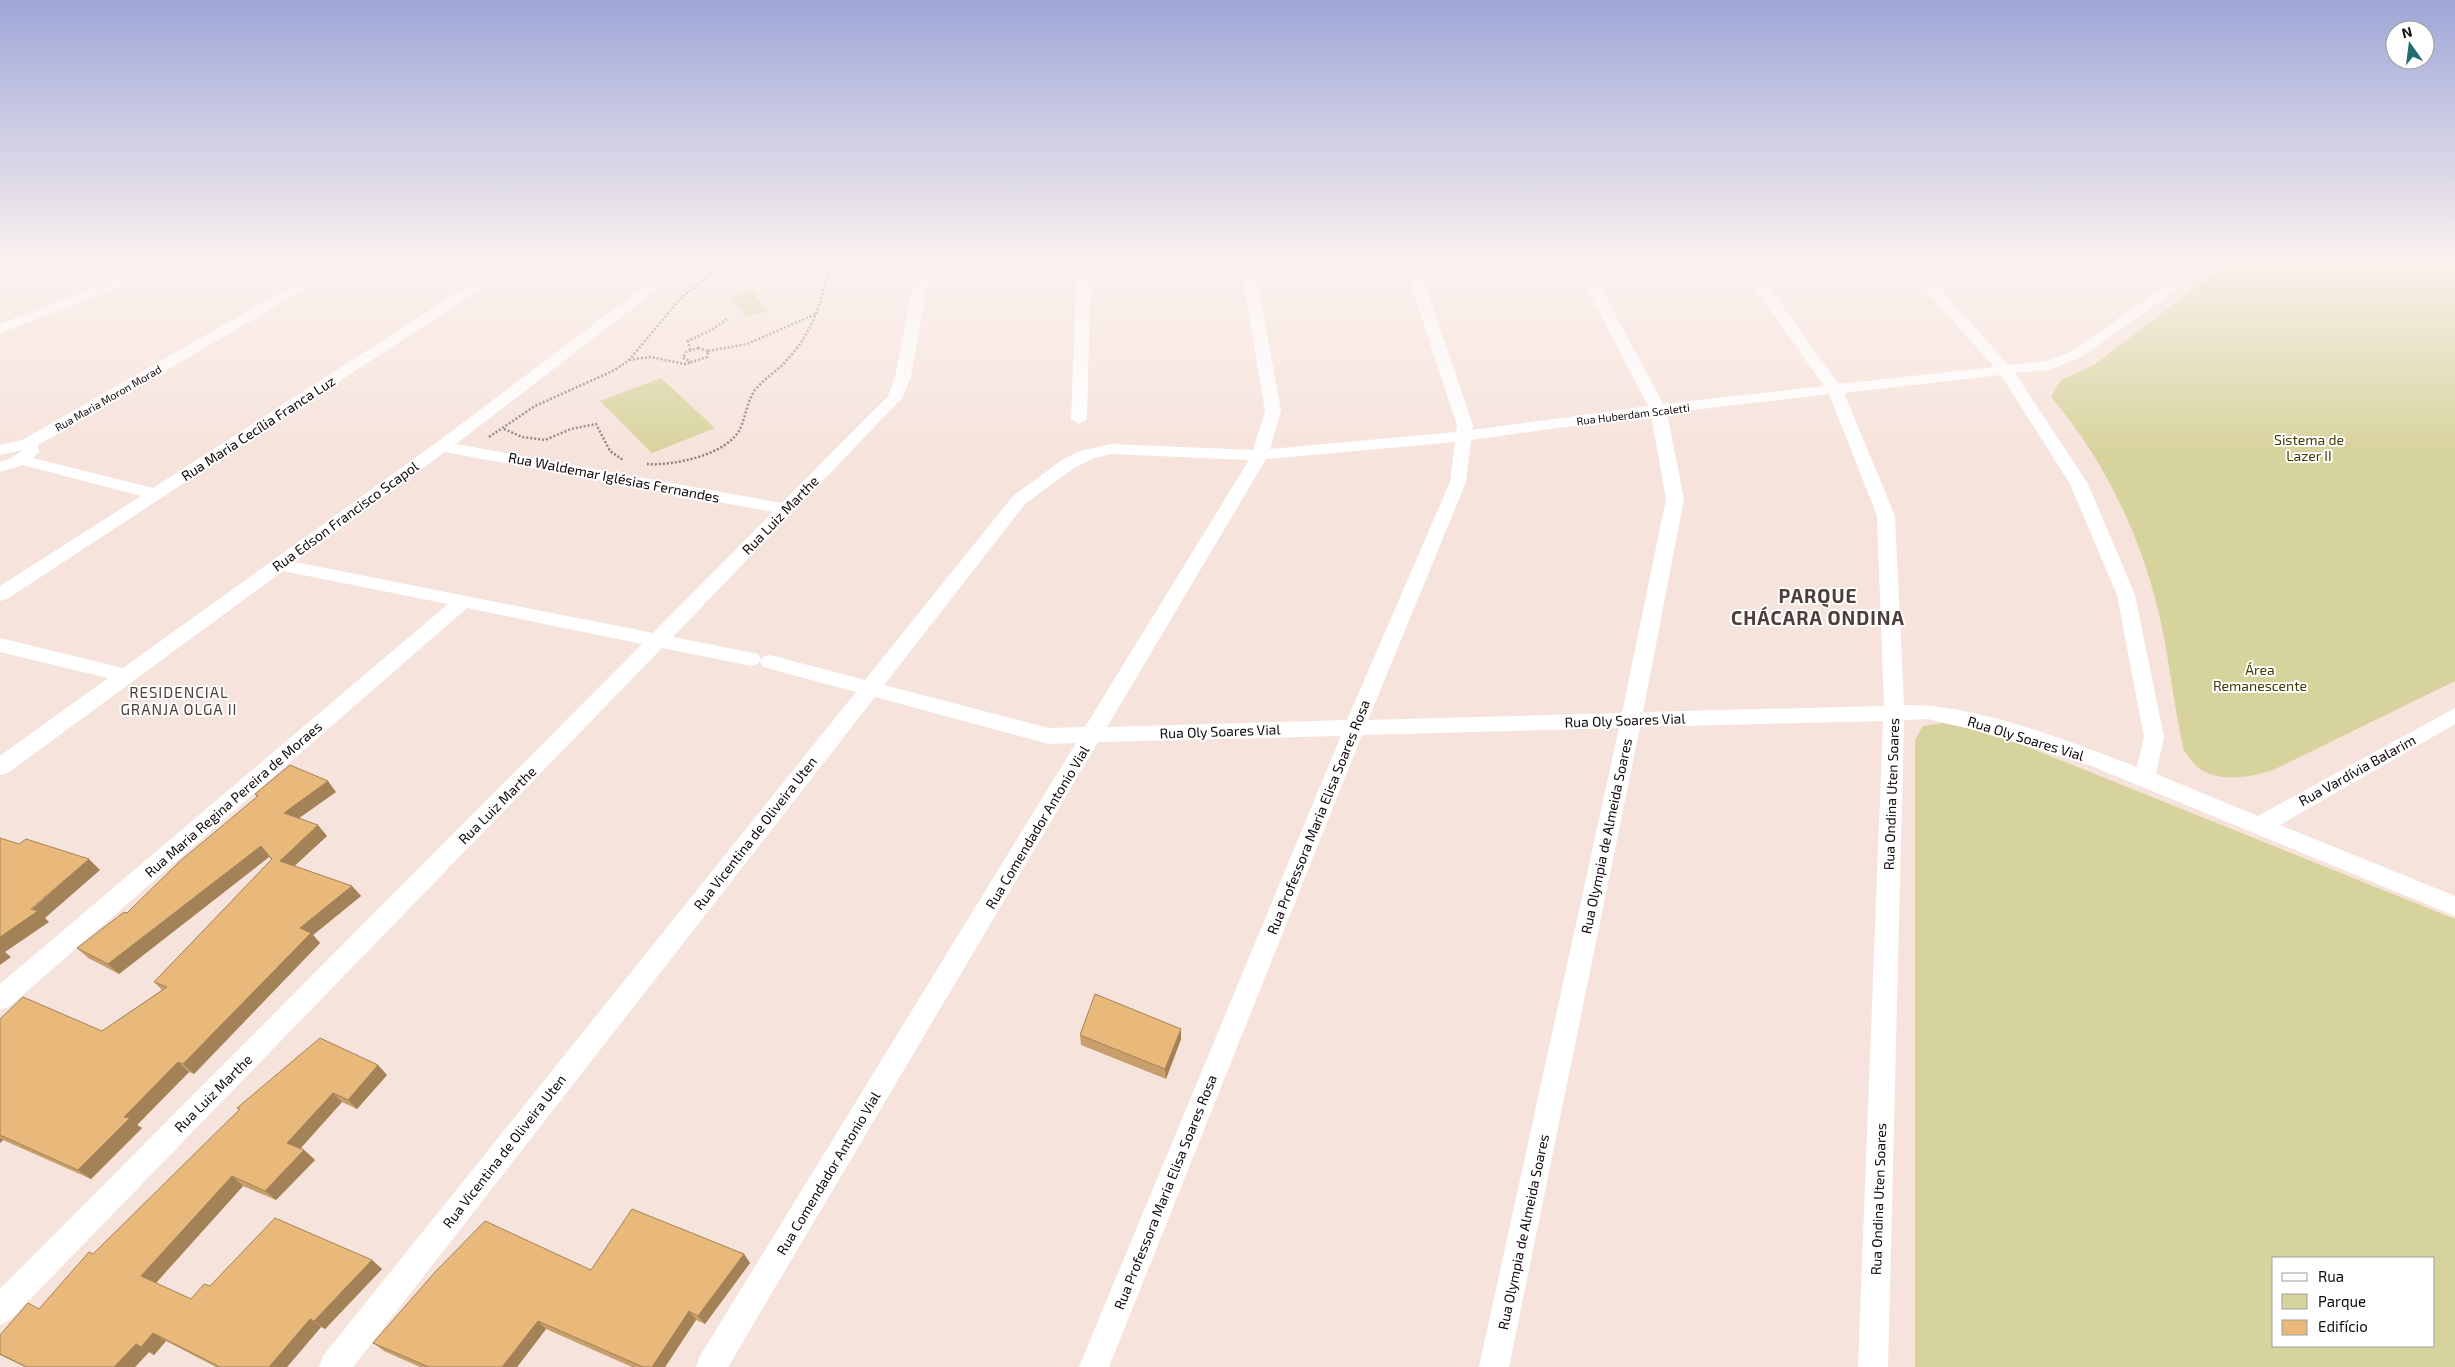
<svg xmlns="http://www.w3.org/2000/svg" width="2455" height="1367" font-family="'Exo 2',sans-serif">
	<rect width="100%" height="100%" fill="#f6e3dc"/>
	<path fill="#d7d39c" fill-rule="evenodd" d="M2235,261H2455V681L2273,770C2251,777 2221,783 2200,769C2194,765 2189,756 2184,751C2172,700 2169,648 2155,598C2136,525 2099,453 2051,397L2061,380L2094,365L2199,285Z
		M752,291L768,311L746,317L730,297Z
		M661,378L715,428L652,453L600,401Z
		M1942,723L1991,733L2028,747L2455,919V1367H1915V740L1923,726ZM2274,1258H2434V1346H2274Z"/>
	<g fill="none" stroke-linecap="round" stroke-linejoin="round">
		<path stroke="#8e817c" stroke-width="2.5" stroke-dasharray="2 2" stroke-linecap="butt" d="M698,348L708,351L707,357L692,362L683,358L686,352Z
			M690,350L688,341L713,329L728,318
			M708,351L747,344L818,313
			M629,360L650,357L685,364L692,362
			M504,429L522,437L545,440L571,429L596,424L610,451L623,460
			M489,437L535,406L615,370L629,360L681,298L727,261
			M647,464C673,466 727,455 740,429C746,416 747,401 755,390C764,379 777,371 786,361C813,333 823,299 830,261"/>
		<path fill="#fff" fill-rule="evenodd" d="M161,261H181L179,264L0,333V324Z
			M336,261H353L38,445L39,452L33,458L153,488L506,261H523L7,599L0,601V586L141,496L23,465L0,472V462L9,459L23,450L0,455V445L22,440Z
			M678,261H694L456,444L782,503L888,396L895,376L918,261H932L911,376L903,397L673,637L758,654L761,659L758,664L751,666L662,648L10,1320L0,1325V1289L642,644L467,608L9,1007L0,1010V984L448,604L283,571L8,773L0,775V756L108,678L0,652V638L123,668L436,443ZM445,452L773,512L653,633L295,562Z
			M1077,261H1091L1087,419L1079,424L1071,419Z
			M1240,261H1254L1281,411L1270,449L1456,432L1457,425L1403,261H1417L1473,425L1472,430L1648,406L1573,261H1587L1663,404L1824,386L1736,261H1750L1839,384L1994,367L1900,261H1915L1918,265L1938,261H1965L1963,264L1925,272L2009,365L2045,361L2070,352L2201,261H2217L2080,358L2048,370L2015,373L2088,484L2135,595L2164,737L2156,774L2258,816L2455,708V724L2280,825L2455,896V916L2089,765L1971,729L1928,719L1904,720L1888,1367H1858L1883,721L1640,727L1509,1367H1479L1619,728L1362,735L1109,1367H1079L1341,736L1098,742L728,1367H696L700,1356L1076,743L1049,744L875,697L353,1367H319L323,1356L856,692L763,667L760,662L763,657L770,655L865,680L1013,496L1062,460L1080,451L1111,444L1253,450L1265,411ZM2001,375L2070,484L2117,595L2144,737L2137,767C2071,742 1974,703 1904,705L1895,516L1844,393ZM1829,394L1877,516L1884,706L1643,712L1684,499L1667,413ZM1651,415L1666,499L1622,713L1368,720L1466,482L1471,440ZM1455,442L1450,482L1347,720L1107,727L1266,459ZM1111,454L1249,460L1085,727L1049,728L884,685L1025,504L1074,468L1092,459Z"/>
	</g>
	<path fill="#c89f6b" d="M336,792L299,818L327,836L294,866L352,886L361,896L313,935L320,943L194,1074L189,1072L137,1125L142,1128L91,1179L3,1140L0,1143V1019L102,1031L162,990L154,982L272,860L269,857L119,974L88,958L77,948L127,913L257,797L255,794Z
		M1181,1029V1039L1166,1079L1081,1045L1080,1035Z
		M387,1075L357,1109L342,1102L301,1148L304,1150L315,1160L276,1200L243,1186L156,1283L191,1299L210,1286L372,1260L382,1269L325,1329L321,1327L287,1367H216L166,1341L154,1355L149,1352L135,1367H25L0,1355V1335L39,1309L93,1254L240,1110L237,1108Z
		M744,1254L750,1263L705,1324L696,1320L665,1367H632L546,1329L517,1367H420L384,1351L373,1343L591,1270Z"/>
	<path fill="#a38257" d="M328,781L336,792L292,823L284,813Z
		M318,825L327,836L288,872L280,861Z
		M261,846L269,857L119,974L108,964Z
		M89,859L100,870L45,918L49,922L5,952L11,957L0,965V937Z
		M352,886L361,896L313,935L320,943L194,1074L183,1064L300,928Z
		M1181,1029V1039L1166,1079L1165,1069Z
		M178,1062L189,1072L137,1125L142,1128L91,1179L78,1170L124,1117Z
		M378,1065L387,1075L357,1109L348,1100Z
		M333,1093L342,1102L297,1152L287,1143Z
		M0,1138L3,1140L0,1143Z
		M304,1150L315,1160L276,1200L265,1191Z
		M232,1176L243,1186L154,1285L141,1276Z
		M744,1254L750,1263L705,1324L698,1316Z
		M372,1260L382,1269L325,1329L314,1321Z
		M689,1311L696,1320L665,1367H652Z
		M310,1319L321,1327L287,1367H269Z
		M538,1321L546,1329L517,1367H502Z
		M153,1333L166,1341L154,1355L141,1347Z
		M136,1344L149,1352L135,1367H114Z"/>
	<path fill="#e9b97c" stroke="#a38257" d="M290,765L328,781L284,813L318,825L280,861L352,886L300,928L311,933L183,1064L178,1062L124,1117L130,1118L78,1170L0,1135V1019L23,997L102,1031L167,987L154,982L272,859L261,846L108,964L77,948L124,912L127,913L179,862L258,796L255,794Z
		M0,838L19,844L26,839L89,859L31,909L38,911L0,937Z
		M1095,994L1181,1029L1165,1069L1080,1035Z
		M320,1038L378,1065L348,1100L333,1093L287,1143L304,1150L265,1191L232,1176L141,1276L191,1299L204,1284L210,1286L275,1218L372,1260L314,1321L310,1319L269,1367H220L153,1333L141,1347L136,1344L114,1367H27L0,1354V1335L28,1303L39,1309L89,1252L93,1254L240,1109L237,1108Z
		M632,1209L744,1254L698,1316L689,1311L652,1367H643L538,1321L502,1367H429L373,1343L436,1271L485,1221L591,1270Z"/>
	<linearGradient id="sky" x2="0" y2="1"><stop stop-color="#9fa7d8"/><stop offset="0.58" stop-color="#fbf2ef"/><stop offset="1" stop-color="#fbf2ef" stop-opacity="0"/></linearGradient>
	<rect width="2455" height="452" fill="url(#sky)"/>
	<g text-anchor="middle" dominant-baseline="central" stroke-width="4" stroke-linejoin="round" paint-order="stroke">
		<g font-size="11" fill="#100a08" stroke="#fff">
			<text transform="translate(108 398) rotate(-30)">Rua Maria Moron Morad</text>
			<text transform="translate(1633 414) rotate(-7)">Rua Huberdam Scaletti</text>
		</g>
		<g font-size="14" fill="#100a08" stroke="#fff">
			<text transform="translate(258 428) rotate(-33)">Rua Maria Cecília Franca Luz</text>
			<text transform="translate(614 477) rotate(11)">Rua Waldemar Iglésias Fernandes</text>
			<text transform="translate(780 515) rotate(-46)">Rua Luiz Marthe</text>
			<text transform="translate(345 516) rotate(-36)">Rua Edson Francisco Scapol</text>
			<text transform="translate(1625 720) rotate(-2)">Rua Oly Soares Vial</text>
			<text transform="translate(1220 731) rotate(-2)">Rua Oly Soares Vial</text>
			<text transform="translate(2026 738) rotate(17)">Rua Oly Soares Vial</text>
			<text transform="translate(2357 770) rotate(-29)">Rua Vardívia Balarim</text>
			<text transform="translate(1891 794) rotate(-88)">Rua Ondina Uten Soares</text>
			<text transform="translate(233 799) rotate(-41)">Rua Maria Regina Pereira de Moraes</text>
			<text transform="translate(497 805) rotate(-45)">Rua Luiz Marthe</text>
			<text transform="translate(1318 817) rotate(-68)">Rua Professora Maria Elisa Soares Rosa</text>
			<text transform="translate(1037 827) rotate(-59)">Rua Comendador Antonio Vial</text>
			<text transform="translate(755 833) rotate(-52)">Rua Vicentina de Oliveira Uten</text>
			<text transform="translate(1606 836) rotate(-78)">Rua Olympia de Almeida Soares</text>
			<text transform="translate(213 1093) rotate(-45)">Rua Luiz Marthe</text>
			<text transform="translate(504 1151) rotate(-52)">Rua Vicentina de Oliveira Uten</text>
			<text transform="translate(828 1173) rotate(-59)">Rua Comendador Antonio Vial</text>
			<text transform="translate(1165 1192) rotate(-68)">Rua Professora Maria Elisa Soares Rosa</text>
			<text transform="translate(1878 1199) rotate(-88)">Rua Ondina Uten Soares</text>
			<text transform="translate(1523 1232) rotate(-78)">Rua Olympia de Almeida Soares</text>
		</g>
		<g font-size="14" fill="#413c00" stroke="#fff">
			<text x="2309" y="439">Sistema de<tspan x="2309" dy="16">Lazer II</tspan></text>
			<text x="2260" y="669">Área<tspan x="2260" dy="16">Remanescente</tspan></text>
		</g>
		<g font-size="15" letter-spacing="1" fill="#4d3e38" stroke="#fff">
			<text x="179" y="692">RESIDENCIAL<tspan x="179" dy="17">GRANJA OLGA II</tspan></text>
		</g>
		<g font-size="19" font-weight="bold" letter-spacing="1" fill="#4d3e38" stroke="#fff">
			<text x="1818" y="595">PARQUE<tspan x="1818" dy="22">CHÁCARA ONDINA</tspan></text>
		</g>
	</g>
	<rect x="2272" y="1257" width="162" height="90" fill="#ffffff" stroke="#9f9d9c"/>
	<rect x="2282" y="1273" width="25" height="8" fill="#ffffff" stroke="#9f9d9c"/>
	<text x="2318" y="1282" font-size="15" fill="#100a08">Rua</text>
	<rect x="2282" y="1294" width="25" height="15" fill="#d7d39c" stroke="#9f9d9c"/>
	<text x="2318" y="1307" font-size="15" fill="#100a08">Parque</text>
	<rect x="2282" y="1320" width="25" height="15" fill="#e9b97c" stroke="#9f9d9c"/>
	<text x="2318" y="1332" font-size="15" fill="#100a08">Edifício</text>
	<g transform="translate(2410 45) rotate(346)"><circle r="24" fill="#ffffff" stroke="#9f9d9c"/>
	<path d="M0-4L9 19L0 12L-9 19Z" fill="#216d71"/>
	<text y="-8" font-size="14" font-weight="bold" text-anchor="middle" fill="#100a08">N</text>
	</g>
</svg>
